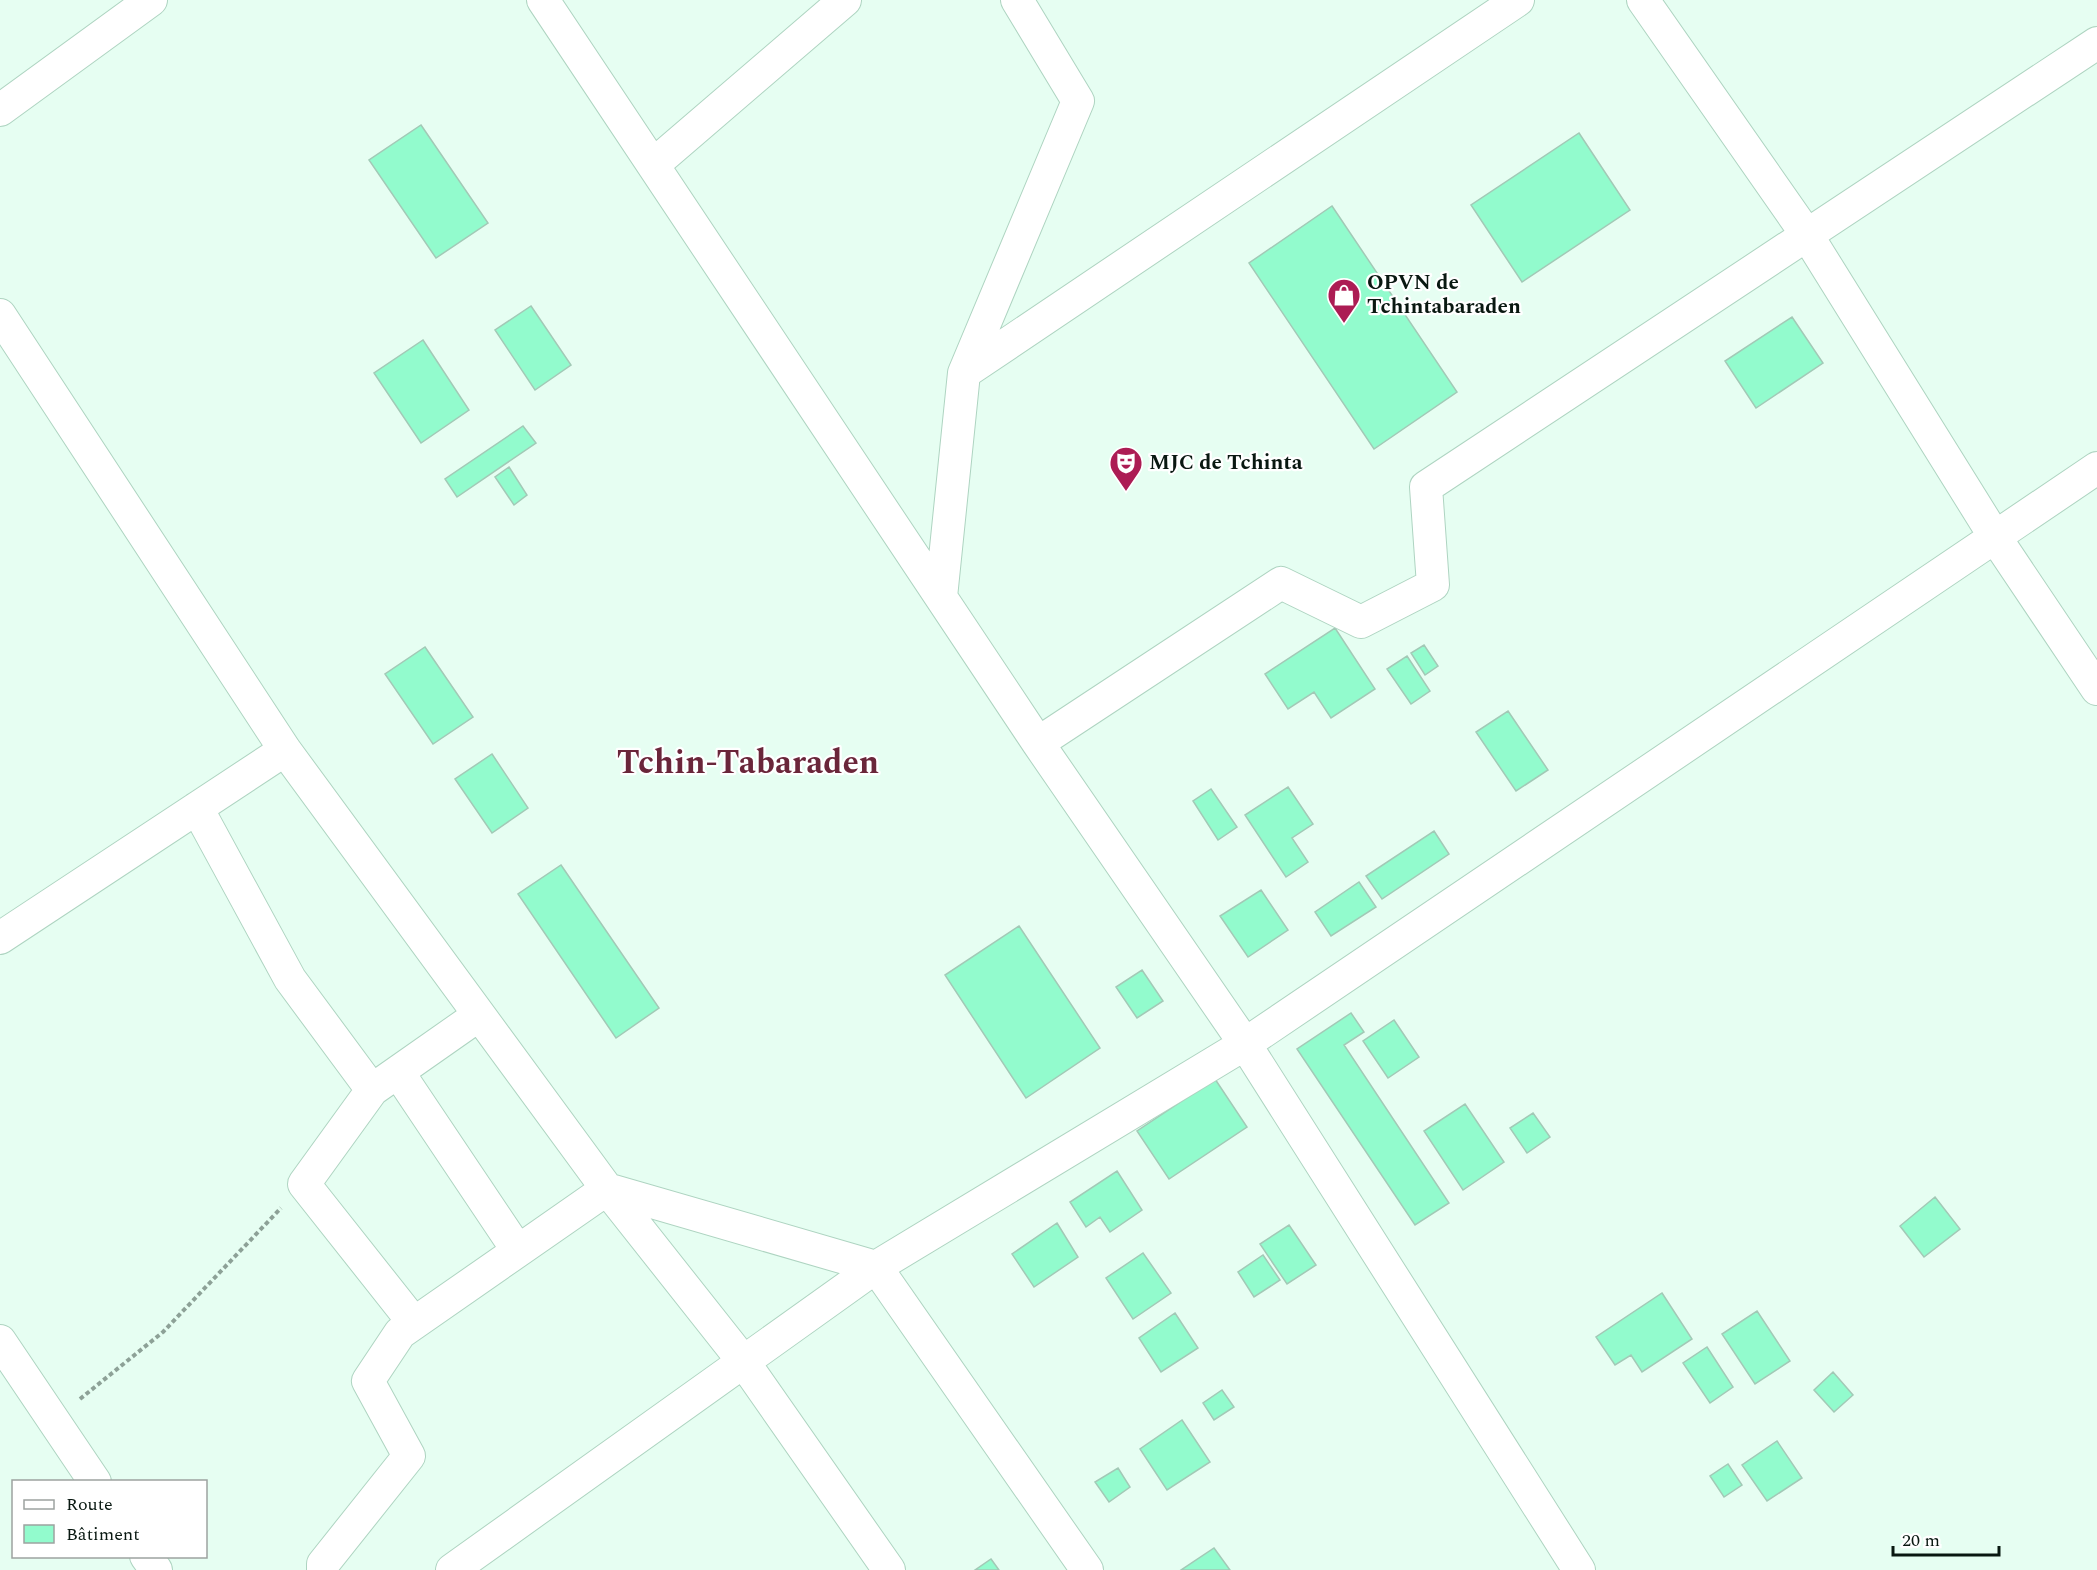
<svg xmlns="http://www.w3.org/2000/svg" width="2097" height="1570" font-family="Spectral,serif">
	<rect width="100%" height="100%" fill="#e6fef2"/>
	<path fill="#92fbcd" stroke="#a2c9b6" stroke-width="1.5" d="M421,125L488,223L436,258L369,160Z
		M1579,133L1630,210L1522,282L1471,205Z
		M1332,206L1457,392L1374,449L1249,263Z
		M531,306L571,365L535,390L495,330Z
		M1792,317L1823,363L1756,408L1725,361Z
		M423,340L469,410L421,443L374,373Z
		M523,426L536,443L457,497L445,479Z
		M509,467L527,495L514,505L495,477Z
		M1335,628L1375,689L1331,718L1314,692L1288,709L1265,674Z
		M1424,645L1438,666L1425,675L1411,653Z
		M425,647L473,717L433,744L385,674Z
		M1407,656L1430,691L1411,704L1387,669Z
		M1508,711L1548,770L1516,791L1476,732Z
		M492,754L528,808L492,833L455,779Z
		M1288,787L1313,824L1292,838L1308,862L1286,877L1245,815Z
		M1211,789L1237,827L1218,840L1193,801Z
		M1434,831L1449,854L1382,899L1366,876Z
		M561,865L659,1008L616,1038L518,894Z
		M1359,882L1376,907L1331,936L1315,912Z
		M1261,890L1288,930L1248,957L1220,916Z
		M1019,926L1100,1048L1026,1098L945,975Z
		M1142,970L1163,1001L1137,1018L1116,987Z
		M1351,1013L1364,1032L1344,1045L1449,1203L1415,1225L1297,1049Z
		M1394,1020L1419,1057L1388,1078L1363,1041Z
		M1215,1079L1247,1127L1169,1179L1137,1131Z
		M1465,1104L1504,1162L1463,1190L1424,1131Z
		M1533,1113L1550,1137L1527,1153L1510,1128Z
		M1117,1171L1142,1210L1110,1232L1100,1217L1086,1227L1070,1202Z
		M1935,1197L1960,1229L1924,1257L1900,1226Z
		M1057,1223L1078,1257L1034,1287L1012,1254Z
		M1289,1225L1316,1265L1287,1284L1260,1244Z
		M1143,1253L1171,1293L1133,1319L1106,1278Z
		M1263,1255L1280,1280L1254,1297L1238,1272Z
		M1662,1293L1692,1339L1642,1372L1631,1355L1615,1365L1596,1337Z
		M1757,1311L1790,1361L1755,1384L1722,1334Z
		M1175,1313L1198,1348L1161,1372L1139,1338Z
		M1707,1347L1733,1387L1710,1403L1683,1363Z
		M1833,1372L1853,1395L1834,1412L1814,1390Z
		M1222,1390L1234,1407L1214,1420L1203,1403Z
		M1182,1420L1210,1462L1167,1490L1140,1449Z
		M1777,1441L1802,1478L1767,1501L1742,1465Z
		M1728,1464L1742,1485L1724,1497L1710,1476Z
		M1118,1468L1130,1487L1109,1502L1095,1482Z
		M1214,1548L1230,1570H1181Z
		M991,1559L999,1570H975Z"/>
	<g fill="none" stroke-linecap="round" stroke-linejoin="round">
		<defs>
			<path id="minor" d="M543,0L1038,743L1245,1044L1579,1570
				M1643,0L1807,235L1995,537L2097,689
				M0,110L151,0
				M653,165L845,0
				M0,315L285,750L607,1189L743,1361L889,1570
				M964,373L1518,0
				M941,597L964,373L1078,101L1017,0
				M1038,743L1281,583L1361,622L1433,585L1426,487L2097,43
				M197,808L290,979L372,1090
				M0,938L285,750
				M398,1072L518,1251
				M414,1323L304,1184L372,1090L479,1015
				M0,1341L95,1482
				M146,1556L156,1570
				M323,1570V1564L409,1456L368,1381L400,1333L607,1189L876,1267L1087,1570
				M452,1570L876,1267L1245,1044L2097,468"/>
		</defs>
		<use href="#minor" stroke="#aed4c1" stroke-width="34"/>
		<path stroke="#8da197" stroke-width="4" stroke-dasharray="4.5 3" stroke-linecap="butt" d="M80,1399L163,1332L281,1208"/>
		<use href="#minor" stroke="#fff" stroke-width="32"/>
	</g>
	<defs>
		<symbol id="shop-pin" viewBox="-11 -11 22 30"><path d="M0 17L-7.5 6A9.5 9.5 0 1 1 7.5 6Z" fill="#ac1c54" stroke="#fff"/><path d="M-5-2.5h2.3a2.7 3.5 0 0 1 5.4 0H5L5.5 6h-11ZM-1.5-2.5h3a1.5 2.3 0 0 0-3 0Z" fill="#fff"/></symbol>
		<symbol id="theatre-pin" viewBox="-11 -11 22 30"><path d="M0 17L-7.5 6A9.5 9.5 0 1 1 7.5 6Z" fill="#ac1c54" stroke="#fff"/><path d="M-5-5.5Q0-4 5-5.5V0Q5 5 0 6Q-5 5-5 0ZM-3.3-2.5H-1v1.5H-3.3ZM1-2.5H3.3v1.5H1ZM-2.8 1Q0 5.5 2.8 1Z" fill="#fff"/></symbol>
	</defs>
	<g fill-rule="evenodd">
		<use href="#shop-pin" x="1325" y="276" width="38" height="52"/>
		<use href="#theatre-pin" x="1107" y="444" width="38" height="52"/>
	</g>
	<g text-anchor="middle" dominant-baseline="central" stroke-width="4.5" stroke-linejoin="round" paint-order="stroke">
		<g font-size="21" font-weight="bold" fill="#091811" stroke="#fff" text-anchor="start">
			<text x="1367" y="283">OPVN de<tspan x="1367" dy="24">Tchintabaraden</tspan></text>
			<text x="1149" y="463">MJC de Tchinta</text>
		</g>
		<g font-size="33" font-weight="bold" fill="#6a263a" stroke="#fff">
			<text x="748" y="763">Tchin-Tabaraden</text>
		</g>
	</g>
	<rect x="12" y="1480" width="195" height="78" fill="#ffffff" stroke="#9da3a0" stroke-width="1.5"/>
	<rect x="24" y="1500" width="30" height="9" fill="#ffffff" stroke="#9da3a0" stroke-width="1.5"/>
	<text x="66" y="1510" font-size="18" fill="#091811">Route</text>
	<rect x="24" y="1525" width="30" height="18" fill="#92fbcd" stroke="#9da3a0" stroke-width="1.5"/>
	<text x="66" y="1540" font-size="18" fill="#091811">Bâtiment</text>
	<path d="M1893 1546v9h106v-9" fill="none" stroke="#091811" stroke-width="3"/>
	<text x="1902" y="1546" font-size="18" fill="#091811" stroke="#ffffff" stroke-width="4.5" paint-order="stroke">20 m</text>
</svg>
